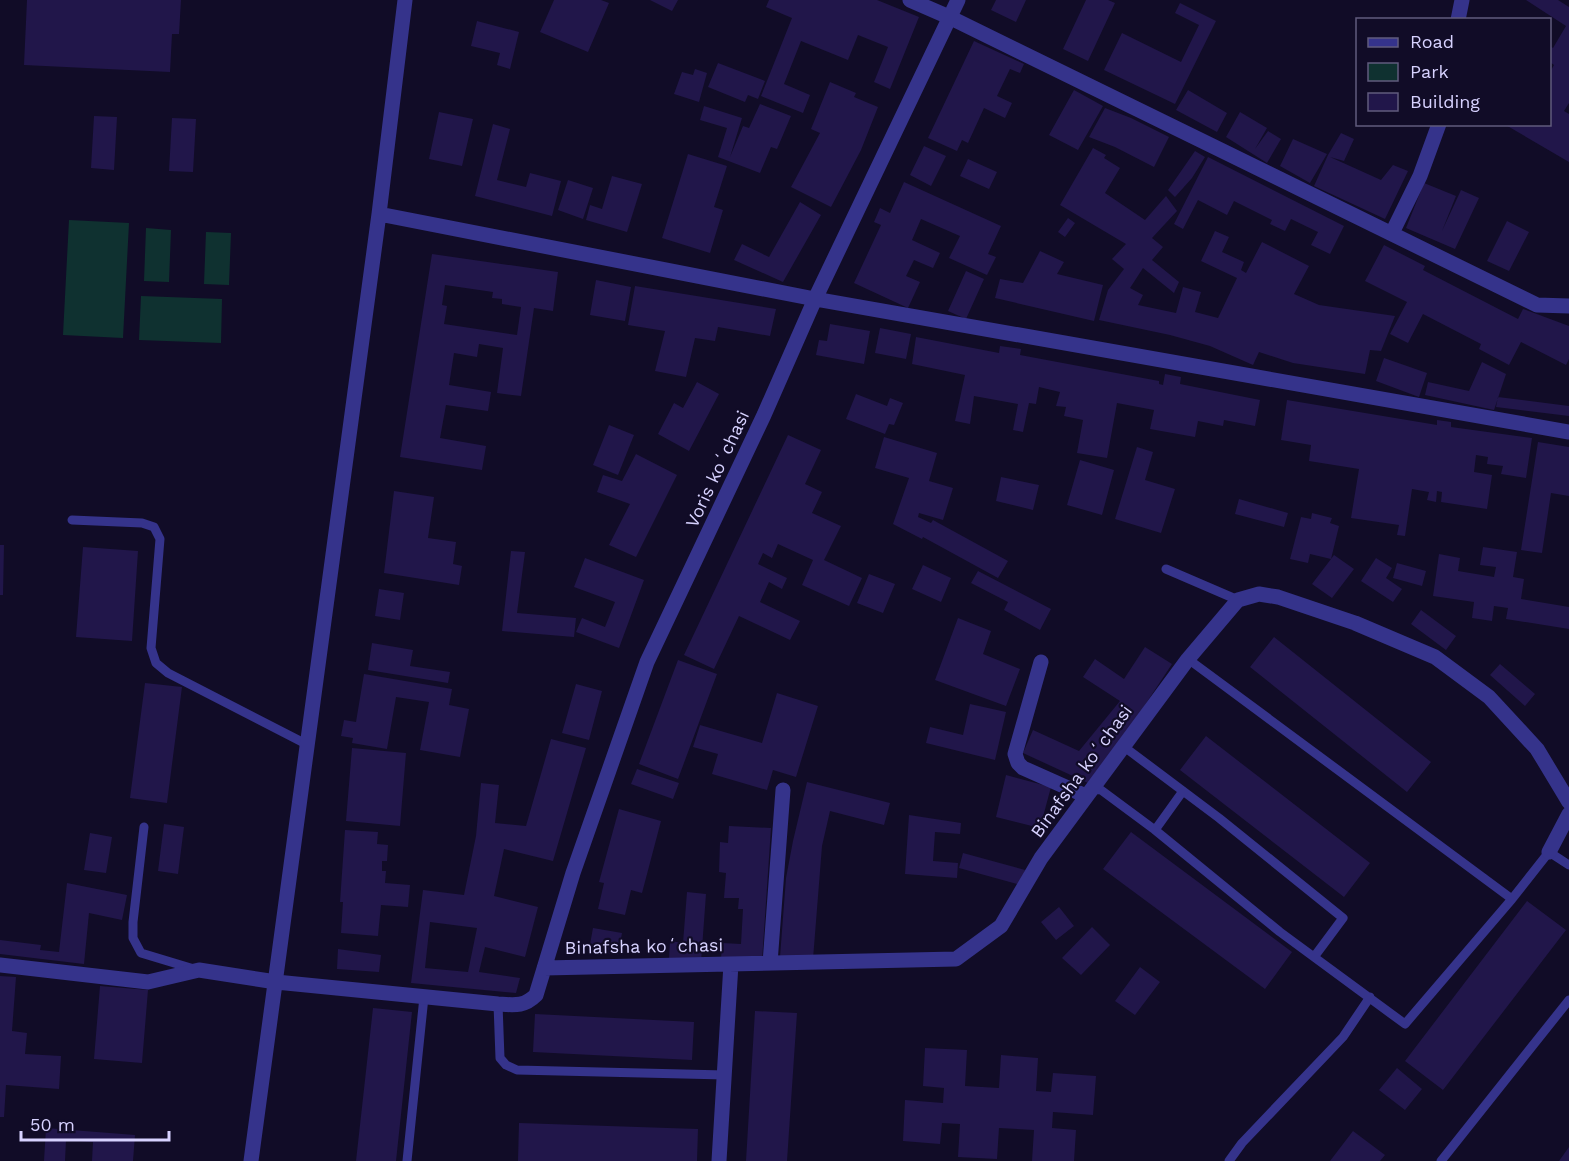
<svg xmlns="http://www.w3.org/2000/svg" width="1569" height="1161" font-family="'Work Sans',sans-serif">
	<rect width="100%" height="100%" fill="#110c27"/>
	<path fill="#0f3130" d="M69,220L129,223L123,338L63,335Z
		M146,228L171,230L169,282L144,281Z
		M206,232L231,233L229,285L204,284Z
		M141,296L222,299L221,343L139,340Z"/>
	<path fill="#21164a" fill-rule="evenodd" d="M27,0H181L179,34H172L170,72L24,65Z
		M554,0H601L609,3L588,52L540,32Z
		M650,0H678L672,11Z
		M769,0H877L919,17L890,89L874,82L888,47L858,35L848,60L801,41L784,84L810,95L803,113L761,96L792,18L766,7Z
		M996,0H1026L1016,22L991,10Z
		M1086,0H1108L1115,3L1088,61L1063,49Z
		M1526,0H1558L1569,7V103L1564,111L1569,114V162L1504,124H1550V72L1554,65L1550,62V46L1553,48L1566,26Z
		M1180,3L1216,21L1175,104L1104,70L1122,33L1181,62L1199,25L1175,13Z
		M477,21L519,32L510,69L497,65L500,53L471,46Z
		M974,41L1024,64L1020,73L1010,69L997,96L1012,103L1005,118L984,108L968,143L962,140L957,151L928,138Z
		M718,63L765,81L758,99L748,95L745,102L708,87Z
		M695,69L707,73L699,102L674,94L682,72L693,75Z
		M830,82L856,93L854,97L878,107L861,150L831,207L791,187L820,133L811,129Z
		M1074,90L1103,106L1078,150L1049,135Z
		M1188,90L1227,113L1217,132L1176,110Z
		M760,104L791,116L777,149L771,147L760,173L718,157L727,128L700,120L704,106L742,118L730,157L743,126L749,128Z
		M1105,108L1131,118L1169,137L1154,167L1115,147L1089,137Z
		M439,112L473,119L462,166L429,159Z
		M1240,112L1267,128L1255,149L1268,131L1281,139L1267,163L1226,137Z
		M94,116L117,117L114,170L91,168Z
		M172,118L196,119L193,172L169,171Z
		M493,124L510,129L497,180L526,187L530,173L561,181L552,216L475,196Z
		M1341,133L1354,139L1344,161L1330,157L1381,180L1393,165L1408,171L1385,219L1314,186L1328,155Z
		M1293,139L1327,154L1310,183L1280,166Z
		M924,146L946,156L931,186L910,175Z
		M1093,148L1106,155L1104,158L1120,168L1105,193L1145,220L1166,196L1177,211L1152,238L1163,247L1152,260L1179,282L1174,293L1143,268L1130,288L1143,295L1138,305L1176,313L1183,287L1201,292L1195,312L1218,318L1237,278L1201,261L1215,231L1229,237L1222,252L1244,262L1241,270L1246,273L1262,242L1309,266L1294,294L1319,305L1395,316L1381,351L1370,350L1365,374L1293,363L1259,352L1253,365L1210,346L1170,335L1099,320L1108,290L1124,269L1112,259L1126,244L1060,205Z
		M1195,151L1205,157L1192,178L1175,197L1168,190Z
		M688,154L727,166L714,207L723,210L710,253L662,238Z
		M1208,157L1344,226L1330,254L1311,245L1318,232L1291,219L1285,231L1270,224L1272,220L1234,201L1227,215L1198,200L1183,229L1174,224Z
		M968,159L997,172L989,189L960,176Z
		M612,176L642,184L627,232L586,220L590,205L602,209Z
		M568,180L593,188L583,219L558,210Z
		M904,182L1001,226L988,254L996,257L987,275L949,258L960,236L921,219L912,240L940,253L933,268L914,260L906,276L920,282L908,308L854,283L881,225L874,222L880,208L890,213Z
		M1424,183L1456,196L1442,231L1461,190L1479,198L1455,249L1406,228Z
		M800,202L821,215L783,282L734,260L742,244L769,257Z
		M1068,218L1075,223L1065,237L1058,232Z
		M1507,221L1529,232L1509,271L1487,261Z
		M1384,245L1425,266L1423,270L1518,319L1523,309L1569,326V359L1566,365L1521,342L1509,365L1479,349L1481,344L1423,314L1408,343L1390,334L1407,302L1365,281Z
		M1040,251L1064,262L1057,274L1103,285L1094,321L995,298L1000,279L1023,283Z
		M432,254L558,272L553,311L534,308L521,396L497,393L503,348L479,344L477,357L454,353L449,385L491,392L488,411L446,405L440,438L486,446L482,470L400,457ZM445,285L493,292L492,298L502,299V304L521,307L517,335L444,324L447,306L442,305Z
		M966,271L984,279L966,319L948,311Z
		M596,280L631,287L625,321L590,315Z
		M635,286L776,309L770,336L718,327L715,341L695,338L686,377L655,371L665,331L628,325Z
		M830,324L870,331L864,364L816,355L819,340L827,341Z
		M880,328L911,334L906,359L875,353Z
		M916,337L999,353L1000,346L1021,349L1020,355L1159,381V384L1163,385L1165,374L1181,377L1180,384L1260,400L1255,426L1224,420L1223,426L1198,421L1195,437L1150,429L1154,410L1117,403L1107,458L1077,453L1083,420L1064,416L1066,407L1056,406L1060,392L1039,387L1036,404L1029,403L1023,432L1013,430L1018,404L974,396L970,424L955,421L965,375L912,364Z
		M1384,358L1427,373L1419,397L1376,381Z
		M1482,362L1506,374L1494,410L1425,395L1428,382L1469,391Z
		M697,382L719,394L689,451L658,434L674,403L683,408Z
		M856,394L887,406L890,398L903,403L894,425L889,424L885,434L846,419Z
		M1498,397L1569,406V416L1496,407Z
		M1287,400L1437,425V420L1451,422V427L1532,438L1526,478L1501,474L1503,466L1487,464L1488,457L1476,455L1474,472L1492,475L1487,509L1441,502L1442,492L1437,491L1436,502L1427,500L1429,492L1412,489L1405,536L1397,535L1399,525L1351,518L1359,469L1309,461L1311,445L1281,440Z
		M609,425L634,435L618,475L593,465Z
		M788,435L821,450L805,484L822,492L812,513L841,526L824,560L862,578L849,606L802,585L813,560L778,544L772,558L763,553L758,564L787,578L782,589L769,582L760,602L800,621L790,640L739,616L714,669L684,655Z
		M884,437L937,453L929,481L953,488L943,520L919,513L918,517L931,523L933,520L1008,561L998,578L923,537L922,539L893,524L909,478L875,468Z
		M1538,442L1569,447V496L1551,493L1542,553L1521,550Z
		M1137,447L1153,452L1145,480L1175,489L1161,533L1115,519Z
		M636,454L677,475L636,557L609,545L630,504L597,492L603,475L622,481Z
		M1080,460L1114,470L1102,515L1067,505Z
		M1001,477L1039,485L1033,510L996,501Z
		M394,491L434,497L428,538L456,542L453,564L462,566L459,585L384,573Z
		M1239,499L1288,513L1284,527L1235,514Z
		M1312,513L1332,518L1330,523L1339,526L1331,559L1334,555L1354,569L1332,598L1312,584L1331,559L1310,554L1308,563L1290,559L1301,517L1311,519Z
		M0,545H4L3,595H0Z
		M83,547L138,551L132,641L76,637Z
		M1483,547L1517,552L1513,577L1524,579L1521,599L1569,607V629L1506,619L1508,608L1494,606L1492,621L1472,618L1474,602L1433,596L1439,554L1460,558L1458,571L1494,577L1496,567L1480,565Z
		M511,551L525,552L517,613L576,618L574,637L502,631Z
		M585,558L644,580L619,648L576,632L582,618L605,627L615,602L574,587Z
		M1376,558L1392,568L1386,578L1402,589L1393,602L1361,581Z
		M1397,563L1426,571L1422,586L1393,578Z
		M923,565L951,578L941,602L912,589Z
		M978,571L1051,609L1040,630L1004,610L1008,602L971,583Z
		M869,574L895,584L883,613L857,603Z
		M379,589L404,593L400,620L375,616Z
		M1421,610L1456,636L1446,650L1411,624Z
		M958,618L991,631L983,654L1020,669L1006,706L935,680Z
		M1274,637L1431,762L1407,792L1250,667Z
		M372,643L413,650L410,666L450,672L448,683L368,670Z
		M1145,647L1172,664L1139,714L1088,783L1023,753L1033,730L1079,751L1120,701L1083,677L1095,659L1124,679Z
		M678,660L717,674L678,779L639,764Z
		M1500,664L1535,694L1525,706L1490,675Z
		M364,674L452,689L449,705L469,709L460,757L420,750L429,702L396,697L387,749L352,743L353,738L341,736L344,720L356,722Z
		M145,683L182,687L167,803L130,798Z
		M576,684L602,691L589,740L562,733Z
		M777,693L818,706L796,777L773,770L767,790L712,774L718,754L693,747L700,725L762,743Z
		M970,704L1006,712L995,760L926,743L930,727L963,735Z
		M1206,736L1370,863L1344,897L1180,770Z
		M551,739L586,748L553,861L504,849L494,896L538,907L525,957L485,947L479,972L520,978L516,993L411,983L423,890L464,895L476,836L481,783L499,785L495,823L526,826ZM430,922L477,928L468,972L425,968Z
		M352,748L406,753L400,826L346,821Z
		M637,769L679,783L673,799L631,784Z
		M1006,775L1051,787L1040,828L996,817Z
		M807,782L890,803L884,825L830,811L822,846L813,959L780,957L786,878L793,841Z
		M619,809L661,821L642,893L631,890L625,915L598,909L604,883L599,882Z
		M909,815L961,823L960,834L935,832L933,861L958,863L957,878L905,874Z
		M164,824L184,827L178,874L158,871Z
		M729,826L771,828L762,961L721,959L722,943L741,944L743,909H738L739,898H724L726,873L719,872L720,842L728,843Z
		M345,830L378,832L377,844L388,845L387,861H382V871H386L385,883L410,885L408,907L381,905L378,936L341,933L343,902H340Z
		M1131,832L1292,952L1265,989L1103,869Z
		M90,833L112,837L106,873L84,870Z
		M963,853L1025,870L1021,885L959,868Z
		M67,883L127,895L122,920L89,913L84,964L0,954V940L41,945L40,950L59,952Z
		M687,892L706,894L701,962L669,959L670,941L683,943Z
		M1527,901L1566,930L1443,1090L1405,1061Z
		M1059,907L1074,926L1056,940L1041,922Z
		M1092,927L1110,945L1081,975L1062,958Z
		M593,928L622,933L618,955L589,950Z
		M338,949L381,955L379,972L337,969Z
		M1140,967L1160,982L1135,1015L1115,1001Z
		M0,976L16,977L12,1031L27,1033L25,1054L61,1056L59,1089L6,1085L4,1117H0Z
		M100,986L148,990L142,1063L94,1059Z
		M373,1008L412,1012L396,1161H356Z
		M755,1011L797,1013L787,1161H746Z
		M535,1014L694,1022L692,1060L533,1052Z
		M925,1048L967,1050L965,1086L999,1088L1001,1055L1038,1058L1036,1091L1051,1092L1053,1073L1096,1076L1093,1115L1053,1112L1052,1128L1076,1130L1074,1161H1032L1034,1130L999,1128L997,1159L958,1157L960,1124L942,1123L940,1144L903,1141L905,1100L943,1103L944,1088L923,1086Z
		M1397,1068L1422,1089L1405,1110L1379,1090Z
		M519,1123L698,1129L697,1161H518Z
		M46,1128L135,1135L133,1161H92L93,1142L66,1140L65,1161H44Z
		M1353,1131L1385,1155L1380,1161H1330Z
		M1569,1147V1161H1559Z"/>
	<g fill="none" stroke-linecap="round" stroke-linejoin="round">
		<path stroke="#35338b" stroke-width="9" d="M72,520L142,523L154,527L160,539L151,648L156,663L168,673L308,745
			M1166,569L1238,600
			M1188,659L1512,899
			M1123,746L1219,818L1343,918L1314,957
			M1091,789L1101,790L1155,830L1280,932L1405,1024L1512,899L1549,852L1569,865
			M144,827L133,922V938L141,953L194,969
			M1155,830L1183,791
			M498,1004L500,1058L506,1065L517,1070L725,1075
			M407,1161L424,997
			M1229,1161L1242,1143L1343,1037L1370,997
			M1441,1161L1569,1000"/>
		<path stroke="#35338b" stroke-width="15" d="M910,0L949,17L1537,305L1569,306
			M1458,20L1462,0
			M379,214L815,299L1569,432
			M1392,233L1420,176L1439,124
			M1041,662L1015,754L1018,763L1023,768L1086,796
			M1549,852L1569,814
			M770,963L783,790
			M0,965L148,982L199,970L276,982L498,1004C514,1005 524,1007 536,995L573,873L647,662L764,415L815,299L958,0
			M544,968L956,959L1001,926L1041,858L1188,659L1238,600L1259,594L1278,597L1355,623L1435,657L1489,697L1537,749L1569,802
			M251,1161L379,214L405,0
			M719,1161L731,964"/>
	</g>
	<g text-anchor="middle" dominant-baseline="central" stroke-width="4.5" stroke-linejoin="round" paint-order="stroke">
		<g font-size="18" fill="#d7d2ff" stroke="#110c27">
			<text transform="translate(717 469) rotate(-65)">Voris koʻchasi</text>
			<text transform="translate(1081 771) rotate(-54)">Binafsha koʻchasi</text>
			<text transform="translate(644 946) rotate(-1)">Binafsha koʻchasi</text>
		</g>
	</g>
	<rect x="1356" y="18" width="195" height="108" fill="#110c27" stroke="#605b7d" stroke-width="1.5"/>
	<rect x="1368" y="38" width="30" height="9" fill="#35338b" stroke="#605b7d" stroke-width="1.5"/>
	<text x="1410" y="48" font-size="18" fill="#d7d2ff">Road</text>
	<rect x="1368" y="63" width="30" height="18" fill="#0f3130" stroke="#605b7d" stroke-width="1.5"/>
	<text x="1410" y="78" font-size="18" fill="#d7d2ff">Park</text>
	<rect x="1368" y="93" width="30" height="18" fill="#21164a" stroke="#605b7d" stroke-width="1.5"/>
	<text x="1410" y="108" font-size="18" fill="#d7d2ff">Building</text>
	<path d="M21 1131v9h148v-9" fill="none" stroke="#d7d2ff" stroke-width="3"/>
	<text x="30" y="1131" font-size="18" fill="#d7d2ff" stroke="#110c27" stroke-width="4.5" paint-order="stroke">50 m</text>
</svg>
